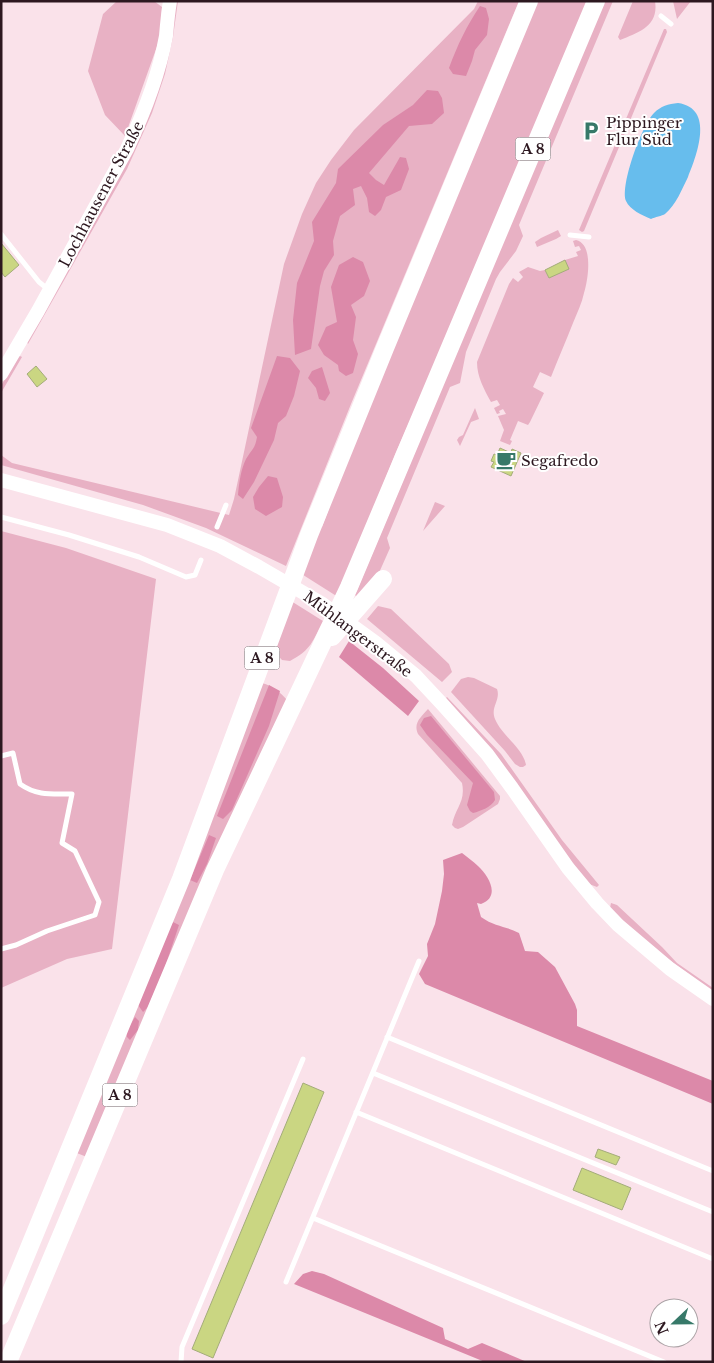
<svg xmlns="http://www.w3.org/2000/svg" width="714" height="1363" font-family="'Libre Baskerville',serif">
	<rect width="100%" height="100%" fill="#fae2ea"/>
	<path fill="#e8b1c4" d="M117,1H154L162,7L160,38L125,136L105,115L88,71L103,14Z
		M174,1H178L173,37L165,74L152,113L127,169L28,344L27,342L124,167Z
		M478,1H519L351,404L286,566L206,528L143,505L1,465V455L12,463L229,515L234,499L284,264L302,214L316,183L331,160L354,130L474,9Z
		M537,1H587L456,317L396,452L338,597L300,573L317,528L322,527L330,506L328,503Z
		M604,1H613L519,225L523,236L516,251L500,272L496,279L466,352L460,383L450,387L387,538L390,548L378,575L358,598L355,595Z
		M633,1H655C659,26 639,32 620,40L618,37Z
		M673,1H691L677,19Z
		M664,29H666L667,32L584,231L582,232L579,230Z
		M558,230L561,236L556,239L537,247L535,242L541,238Z
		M576,240C594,244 588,280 584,293C582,303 577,313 573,323C566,341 558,359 551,377L540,372L533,387L544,393L530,422L528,425L518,421L510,440L512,441L510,445L500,441L504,430L498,416L506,414L503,409L499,411L500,413L497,414L494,408L500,405L497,400L491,402C484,389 477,377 477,362L509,284L513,278L518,282L523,277L519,272L528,267L540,271L545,270L549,278L565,260L578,256L576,252L581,250L579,246L575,247L573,241Z
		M20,356L22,357L1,393V386L17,357Z
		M475,408L479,419L471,422L460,446L457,440L459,437L463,435Z
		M435,502L445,506L423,531Z
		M1,531L66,548L156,579L112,949L67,959L1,988Z
		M291,601L323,621C312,642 312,649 290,661L282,660L273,650Z
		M378,606L391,609L449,664L452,672L442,682L367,619Z
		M468,677L474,678L497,689C501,700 490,707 495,719C502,736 523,748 526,765L523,767H520L515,764L505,751L451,692L461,679Z
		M262,683C273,686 280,692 288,701L87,1157L74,1152Z
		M447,697L501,754L562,840L599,885L597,887L589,884L571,863L446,698Z
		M428,709L500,796V799L498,804L463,827L458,829L455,828L452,825C455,808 466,802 462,783L418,734C413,723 421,717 428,709Z
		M611,903L617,905L662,947L677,963L713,988V992L645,942L610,908Z"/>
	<path fill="#dc89a9" d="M480,6L486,8L489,19L487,35L475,50L472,61L466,76L453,74L449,68C458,44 466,27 480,6Z
		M427,90L438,91L442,98L444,113L432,124L409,126L369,173L376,180L384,185L400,157L406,158L409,169L401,190L386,197L381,210L375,216L369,212L367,198L361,186L353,189L355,205L340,216L333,241L334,255L324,271L320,286L311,349L295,355L293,320L297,283L314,241L312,222L336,183L338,169L383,125L413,105Z
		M353,257L363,262L370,281L364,296L351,305L356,317L353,340L358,354L353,373L346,376L339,371L338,365L324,355L318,345L326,327L337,322L331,287L339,265Z
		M277,356L290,358L300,371L294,396L286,416L278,423L274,440L254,482L243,499L238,495C239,483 241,469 246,459C252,449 255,449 257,437L251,428Z
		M322,367L330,393L325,401L319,399L316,388L308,378L312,371Z
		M268,476L277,478L283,497L282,507L266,516L255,509L253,497L259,487Z
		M349,641L383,668L419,701L408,716L339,657Z
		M269,685L280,691L269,726L232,810L223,819L217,816Z
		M431,716L494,792L495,800C491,807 481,811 473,813L470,811L467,805L473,783L427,735L420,725L424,718Z
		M209,835L216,838L207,864L197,883L190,880Z
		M462,853C467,857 473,861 478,866C489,876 501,897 481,904L477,903L481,917C495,927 506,926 519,933L525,951L538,952L555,967L575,1004L577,1010V1026L713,1081V1104L425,984L419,974L428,956L427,944L435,924L442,891L444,874L443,860Z
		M173,922L179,925L164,970L148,1007L143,1012L138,1005L170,925Z
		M135,1017L139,1021L138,1030L130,1040L127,1037L126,1032Z
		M312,1271L324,1274L443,1328L445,1339L468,1349L482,1343L527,1362H485L294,1284L303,1274Z"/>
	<path fill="#67bded" d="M678,103C714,108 698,153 688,177C682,189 676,205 665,214C662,216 655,217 651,219C642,215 630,210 626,201C620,185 642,125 654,113C661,106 668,104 678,103Z"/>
	<path fill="#cad682" stroke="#a4ac7a" d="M1,243L19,265L5,277L1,272Z
		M565,260L569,269L549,278L545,270Z
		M36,366L47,379L37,387L27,374Z
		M500,448L511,453L512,449L521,453L511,476L491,467L494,462L491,461L494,454L497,455Z
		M303,1083L324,1092L213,1358L192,1349Z
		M598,1149L620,1157L616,1165L595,1157Z
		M582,1168L631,1188L622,1210L573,1190Z"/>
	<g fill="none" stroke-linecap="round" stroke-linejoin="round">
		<path stroke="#fff" stroke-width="5" d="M661,16L671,24
			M1,234L39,282L49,290
			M570,235L589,237
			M1,517L69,535L139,557L186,577L195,575L201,560
			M217,527L226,505
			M1,756L13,753L20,784C37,796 51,794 72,794L62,843L75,851L99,902L95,915L47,931L16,945L1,949
			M387,1037L713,1171
			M373,1073L713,1212
			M356,1112L713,1259
			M313,1218L664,1362
			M286,1282L419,961
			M181,1362L182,1347L303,1059"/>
		<path stroke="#fff" stroke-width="14" d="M1,374L38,311L127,149C144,113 159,75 166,36C167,24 168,13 170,1
			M1,480L167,525L220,546L259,567L321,603L376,643L416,676L443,705L487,754L512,788L568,868L597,903L618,925L670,969L713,999"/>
		<path stroke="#fff" stroke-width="18" d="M332,637L383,579
			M1,1316L181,879L309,535L385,348L529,1
			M8,1362L215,870L349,587L596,1"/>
	</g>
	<defs>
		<symbol id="parking-bare" viewBox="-9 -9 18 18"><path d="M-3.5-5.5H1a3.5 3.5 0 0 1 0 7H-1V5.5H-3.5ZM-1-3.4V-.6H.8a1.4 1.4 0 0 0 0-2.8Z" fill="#377969" stroke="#fff" stroke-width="2.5" paint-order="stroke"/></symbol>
		<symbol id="cafe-bare" viewBox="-9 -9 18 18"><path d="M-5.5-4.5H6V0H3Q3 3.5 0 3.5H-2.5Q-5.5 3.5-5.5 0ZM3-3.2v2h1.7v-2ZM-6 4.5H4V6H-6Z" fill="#377969" stroke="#fff" stroke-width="2.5" paint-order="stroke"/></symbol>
	</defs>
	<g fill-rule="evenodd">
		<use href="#parking-bare" x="577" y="117" width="28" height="28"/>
		<use href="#cafe-bare" x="492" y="446" width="28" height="28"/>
	</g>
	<g text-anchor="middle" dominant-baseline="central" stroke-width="4" stroke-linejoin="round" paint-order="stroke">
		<g fill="#fff" stroke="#6c5d63" stroke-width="1">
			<rect x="515.5" y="137.5" width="35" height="23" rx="4"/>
			<rect x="244.5" y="646.5" width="35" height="23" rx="4"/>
			<rect x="102.5" y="1083.5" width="35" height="23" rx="4"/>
		</g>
		<g font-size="14" font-weight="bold" fill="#2d1820">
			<text x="533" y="149">A 8</text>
			<text x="262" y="658">A 8</text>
			<text x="120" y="1095">A 8</text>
		</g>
		<g font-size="15" fill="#2d1820" stroke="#fff" text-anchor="start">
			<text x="606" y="122">Pippinger<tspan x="606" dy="17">Flur Süd</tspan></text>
			<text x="521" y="460">Segafredo</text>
		</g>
		<g font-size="15" fill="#2d1820" stroke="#fff">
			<text transform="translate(101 194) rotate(-62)">Lochhausener Straße</text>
			<text transform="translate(358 634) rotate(37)">Mühlangerstraße</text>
		</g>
	</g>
	<rect width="714" height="1363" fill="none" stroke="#2d1820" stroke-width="5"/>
	<g transform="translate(674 1323) rotate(248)"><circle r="24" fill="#ffffff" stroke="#aba3a6"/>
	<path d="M0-4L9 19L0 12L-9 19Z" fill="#377969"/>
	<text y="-8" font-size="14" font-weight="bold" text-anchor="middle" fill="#2d1820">N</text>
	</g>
</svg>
